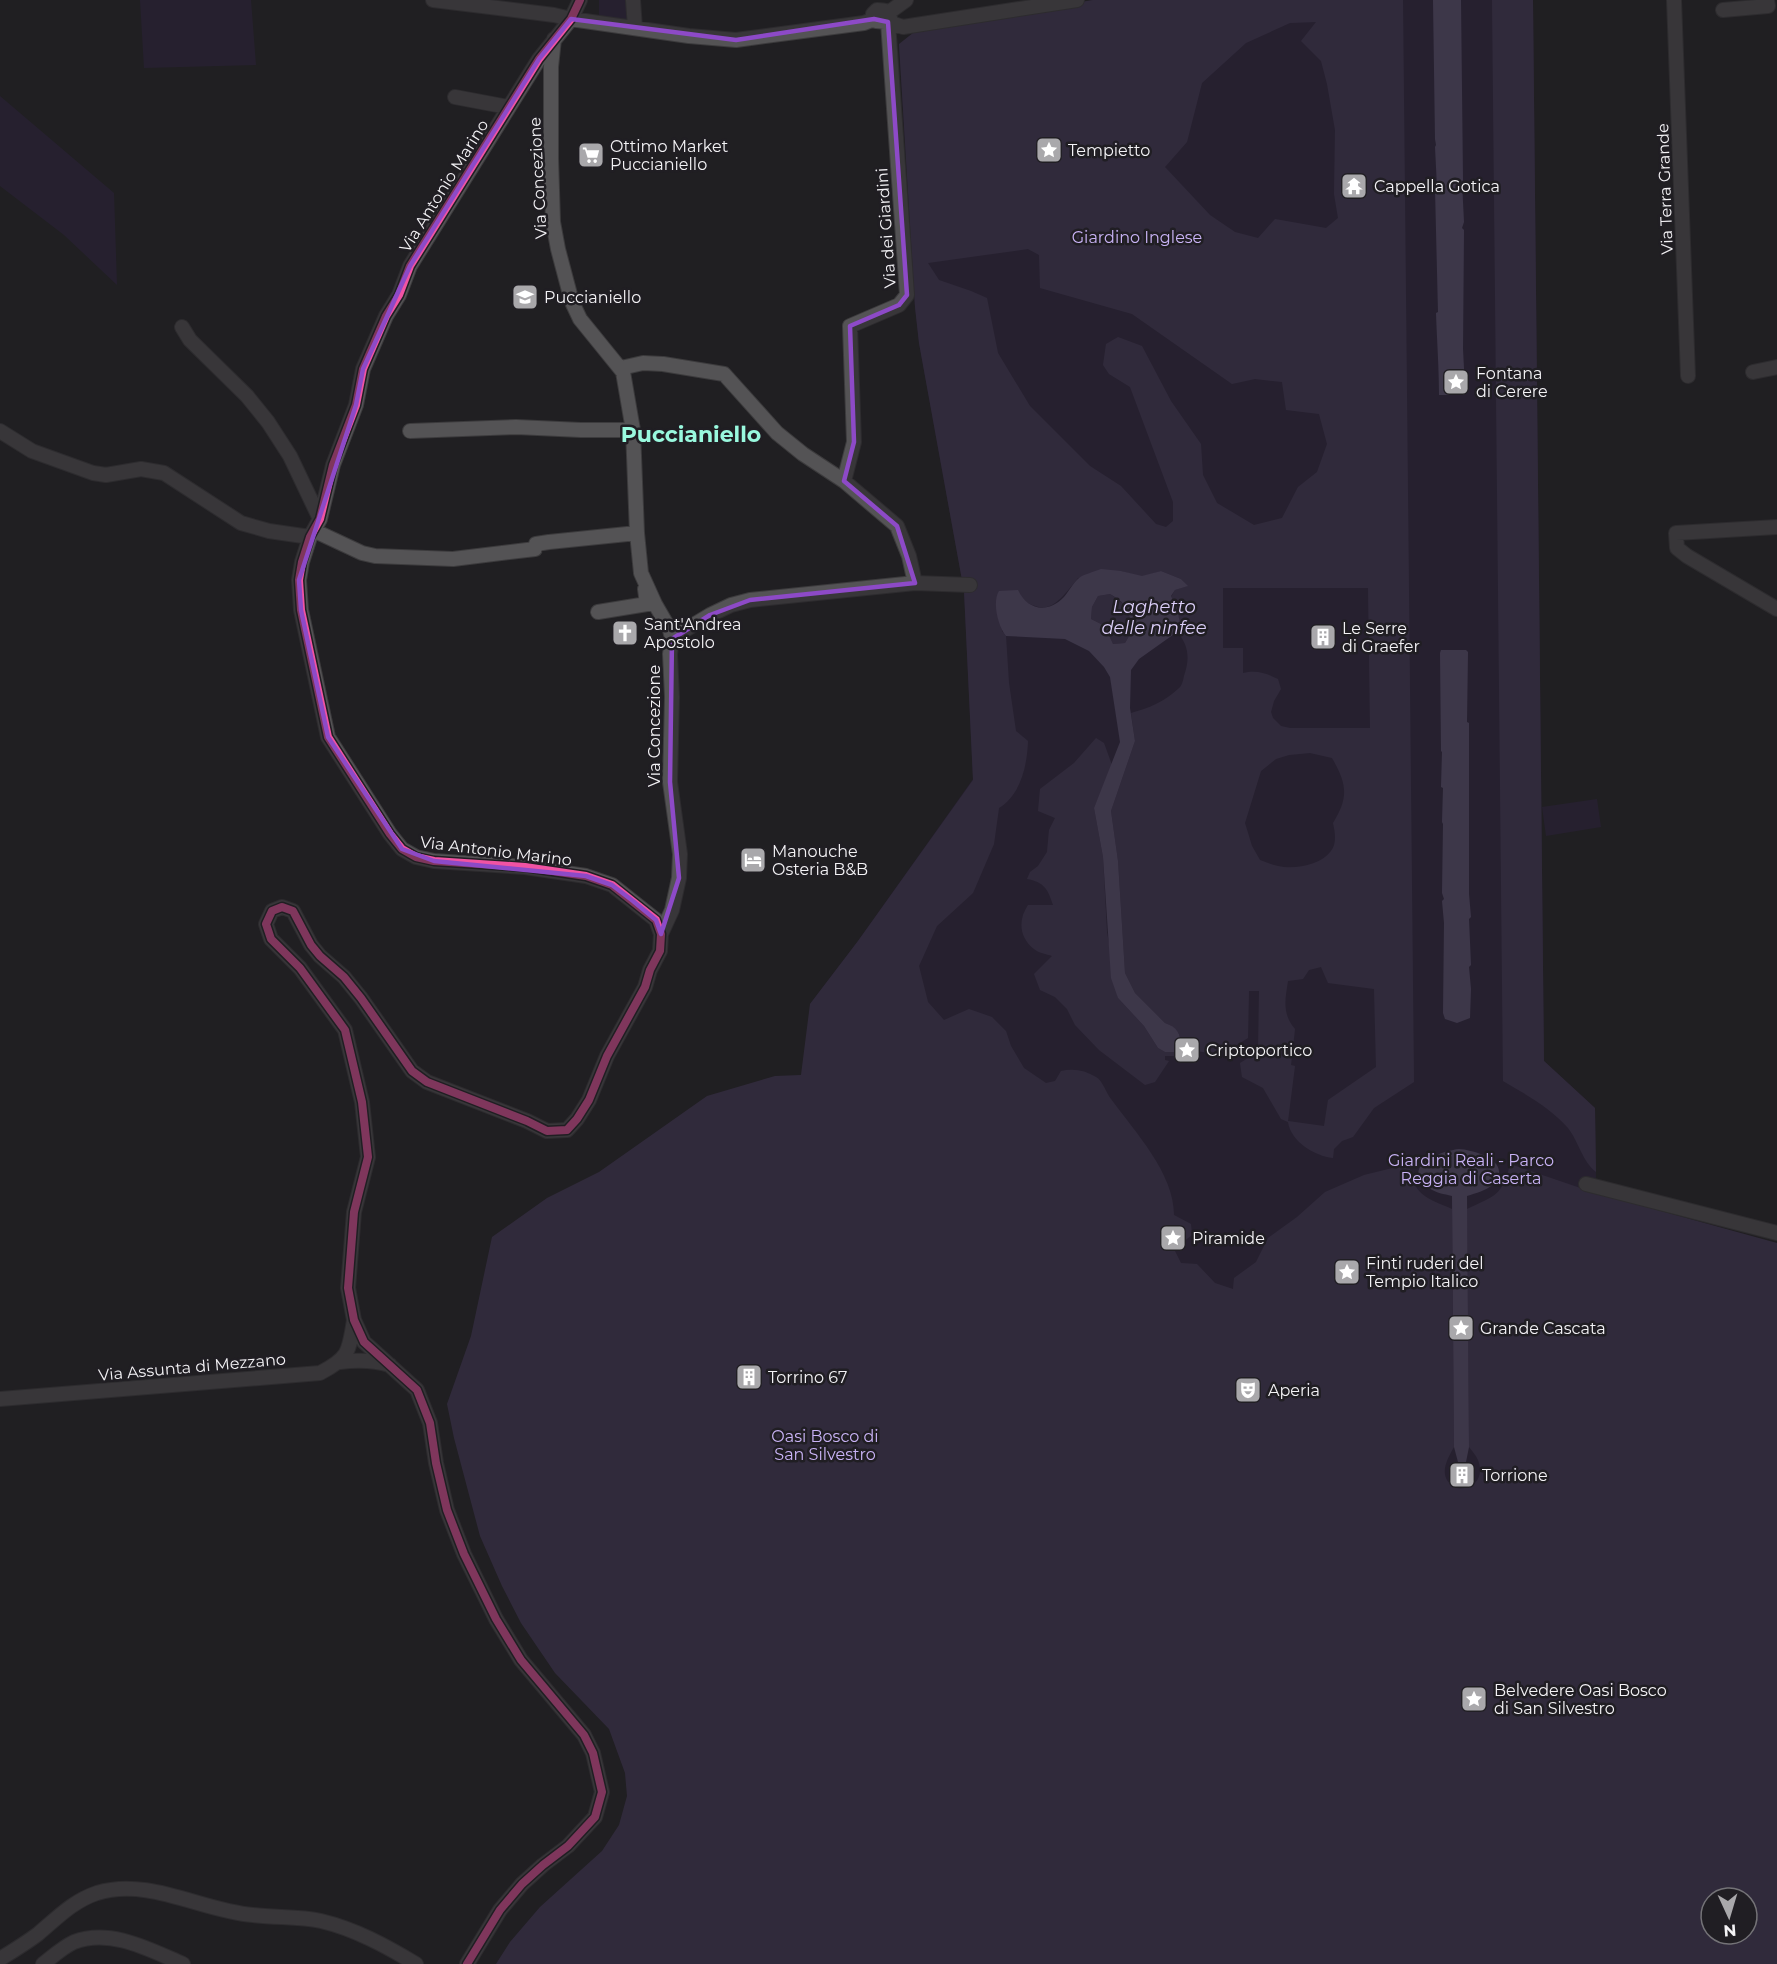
<svg xmlns="http://www.w3.org/2000/svg" width="1777" height="1964" font-family="Montserrat,sans-serif">
	<rect width="100%" height="100%" fill="#201f22"/>
	<path fill="#2d233f" d="M140,0H251L256,65L144,68Z
		M599,0H626L628,20L599,16Z
		M1093,0H1533L1544,1061L1595,1108L1596,1177L1525,1506L1399,1507L1320,1402L810,1004L858,941L973,779L964,591L919,343L915,307L899,44Z
		M0,96L114,193L117,285L64,235L0,186Z
		M1597,799L1601,827L1546,836L1542,807Z"/>
	<path fill="#44385a" fill-rule="evenodd" d="M1093,0H1403L1414,1082L1374,1108L1353,1137L1342,1141L1334,1149L1333,1158C1315,1156 1291,1142 1288,1122L1281,1119L1263,1088L1242,1077L1240,1063L1258,1052L1259,991H1249L1248,1038C1237,1045 1223,1054 1210,1053C1203,1052 1198,1051 1190,1052L1191,1040H1186L1185,1047L1179,1056H1165V1060L1169,1061L1155,1082L1145,1085L1099,1050L1075,1025L1067,1009L1055,997L1040,990L1034,974L1052,956C1047,954 1038,953 1034,949C1019,937 1018,920 1028,905H1053C1048,889 1044,882 1027,879L1030,872L1038,866L1047,852L1049,830L1055,818L1038,811L1040,789L1074,763L1096,738L1104,743L1112,765L1094,808L1103,857L1107,932L1118,998L1144,1026L1158,1048L1165,1052L1177,1051C1186,1040 1178,1028 1165,1023L1135,993L1125,973L1118,861L1111,811L1135,741L1131,713C1149,708 1164,702 1178,689C1182,686 1183,681 1184,676C1190,659 1189,645 1177,632C1182,619 1176,609 1171,597L1175,590L1187,586L1181,579L1161,571L1142,577L1121,571L1078,578C1044,622 1044,608 1000,591L1002,631L1006,636L1009,683L1016,731L1028,741C1027,766 1021,794 999,808L994,844L973,893L937,926L919,966L928,1002L944,1020L969,1009L992,1017L1006,1031L1011,1046L1024,1068L1046,1083L1055,1081L1061,1071C1073,1068 1085,1070 1096,1077C1103,1081 1106,1093 1111,1099C1135,1132 1174,1173 1174,1215L1191,1224L1192,1235L1174,1249L1181,1263L1197,1264L1215,1283L1233,1289L1234,1278L1256,1262L1268,1238L1297,1217L1325,1192L1364,1175L1409,1164C1414,1196 1425,1197 1452,1209L1454,1447C1446,1461 1437,1478 1456,1488C1474,1491 1485,1477 1478,1460C1476,1455 1472,1451 1469,1447L1467,1209C1494,1196 1503,1196 1510,1164L1592,1192L1777,1243V1964H496L510,1942L540,1907L602,1851L619,1825L627,1796L625,1773L609,1729L555,1673L521,1623L502,1586L480,1536L454,1438L447,1404L471,1336L492,1237L547,1198L599,1172L707,1096L775,1076L801,1075L810,1004L858,941L973,780L964,591L919,343L915,307L899,44L918,29ZM1316,22L1301,41L1321,61L1327,84L1335,130L1334,194L1338,218L1326,228L1275,219L1258,238L1235,232L1210,215L1165,167L1187,142L1202,83L1246,43L1290,23ZM1028,249L1039,255L1040,288L1132,314L1232,384L1255,379L1282,382L1286,410L1319,414L1327,444L1317,472L1298,487L1282,518L1254,525L1217,503L1203,475L1201,444L1171,401L1142,346L1118,337L1106,344L1103,365L1109,374L1130,387L1173,502V521L1166,527L1156,524L1121,486L1090,466L1030,406L998,353L987,298L971,291L939,280L928,263ZM1223,588H1368L1370,728H1290L1281,726L1273,718L1271,712L1274,701L1281,689L1278,679C1265,673 1257,670 1243,673V648H1223ZM1310,753L1332,758C1347,784 1349,797 1333,823C1335,832 1337,843 1331,851C1321,865 1294,870 1278,866C1272,865 1266,862 1260,860L1252,846L1245,823L1261,771L1276,759L1289,755ZM1321,967L1328,983L1374,989L1376,1067L1328,1100L1324,1126L1288,1121L1295,1066L1291,1065L1295,1029C1282,1014 1285,1000 1288,981L1303,979L1309,970ZM1711,1898H1747V1934H1711Z
		M1492,0H1533L1544,1061L1595,1108L1596,1172C1582,1161 1579,1142 1568,1128C1551,1108 1525,1094 1503,1081Z
		M1110,594C1129,606 1129,610 1132,631L1125,643L1113,644L1105,626L1091,619L1092,607L1098,596Z"/>
	<path fill="#605479" fill-rule="evenodd" d="M1433,0H1461L1463,180L1462,182L1464,222L1462,228L1464,230L1463,349L1465,388L1464,395H1439C1439,368 1437,342 1436,313L1438,312C1437,270 1436,231 1435,188L1437,187L1435,147L1436,145L1435,139Z
		M1101,569L1121,571L1142,576L1161,571L1181,579L1188,586L1175,590L1171,596L1178,613L1180,624L1177,632L1139,659L1131,670L1130,708L1135,741L1111,811L1118,861L1125,973L1135,993L1165,1023C1177,1027 1181,1034 1181,1046L1177,1052H1165L1158,1048L1144,1026L1118,998L1111,978L1103,857L1094,808L1120,742L1110,677L1104,667L1089,651L1065,639L1006,636C998,626 992,602 999,591L1018,590C1027,610 1048,614 1064,597C1069,591 1073,583 1079,578C1084,574 1094,572 1101,569ZM1110,594C1129,605 1129,611 1132,631L1125,643L1113,644L1105,626L1091,619L1092,607L1098,596Z
		M1441,650H1466L1468,652L1467,722L1469,723V894L1471,917L1469,919L1471,965L1469,967L1471,989L1470,1018L1457,1023L1445,1019L1443,1013L1444,923L1442,901L1444,899L1442,893L1443,824L1442,822L1443,788L1441,787L1442,752L1441,751L1440,653Z
		M1459,1149C1475,1150 1514,1162 1493,1184C1486,1191 1476,1193 1467,1196L1469,1447L1466,1462L1470,1469L1456,1470L1458,1462L1454,1447L1452,1196C1444,1194 1436,1193 1429,1188C1399,1167 1440,1151 1459,1149Z"/>
	<g fill="none" stroke-linecap="round" stroke-linejoin="round">
		<defs>
			<path id="minor" d="M433,0L554,15L571,19L689,36L736,40L864,23L874,19
				M633,0L635,28
				M1674,0L1688,376
				M1723,10L1768,6L1767,0
				M888,13L906,0
				M554,39L551,67V158L553,222L558,249L572,302L580,319L623,372L633,430L637,533L641,573L655,604L670,630L672,638L670,654L672,697L670,782L680,854L679,878L672,910L661,934
				M455,97L508,107
				M182,327L190,340L247,396L268,422L290,456L320,519
				M621,368L643,363L663,364L724,374L777,433L803,454L844,481
				M1753,372L1777,367
				M0,431L32,451L93,473L106,475L141,469L164,473L241,523L269,531L310,537
				M410,431L516,427L581,430H633
				M1777,527L1676,533L1677,548L1687,556L1777,609
				M315,531L362,553L375,556L453,559L535,549L536,544L549,542L637,533
				M915,583L970,585
				M598,612L647,604L645,589
				M672,638L710,615L731,605L750,600L915,583L909,556L897,526L844,481L854,442L850,326L899,305L907,295L888,22L890,18C888,10 884,10 877,10L873,14L876,21L888,22L903,27L1077,0
				M1586,1184L1777,1233
				M340,1362C357,1360 373,1360 390,1365
				M0,1399L320,1373C349,1358 349,1352 354,1320
				M0,1959C13,1951 26,1943 38,1934C57,1918 73,1901 97,1893C149,1877 202,1911 253,1915C276,1918 299,1916 321,1921C355,1929 386,1946 416,1964
				M43,1964C52,1957 63,1947 74,1942C111,1928 150,1950 183,1964
				M467,1964L500,1910L522,1884L543,1865L568,1846L595,1817L602,1792L593,1753L584,1735L521,1660L496,1619L464,1554L447,1510L436,1463L430,1423L417,1390L364,1342L354,1320L348,1288L354,1212L368,1157L362,1102L345,1030L300,968L271,939L266,924L272,911L282,907L293,911L311,945L320,956L344,977L361,998L412,1071L427,1082L527,1121L547,1131L567,1130L577,1119L589,1100L607,1056L645,987L650,970L660,951L661,934L656,920L612,885L586,876L525,867L434,861L416,857L402,849L390,834L328,737L301,610L299,580L302,562L310,537L320,519L333,465L356,405L363,369L386,316L399,295L410,266L539,59L571,19L580,0"/>
		</defs>
		<use href="#minor" stroke="#3c3b3d" stroke-width="16"/>
		<use href="#minor" stroke="#545355" stroke-width="14"/>
		<defs>
			<path id="cycleway" d="M467,1964L500,1910L522,1884L543,1865L568,1846L595,1817L602,1792L593,1753L584,1735L521,1660L496,1619L464,1554L447,1510L436,1463L430,1423L417,1390L364,1342L354,1320L348,1288L354,1212L368,1157L362,1102L345,1030L300,968L271,939L266,924L272,911L282,907L293,911L311,945L320,956L344,977L361,998L412,1071L427,1082L527,1121L547,1131L567,1130L577,1119L589,1100L607,1056L645,987L650,970L660,951L661,934L656,920L612,885L586,876L525,867L434,861L416,857L402,849L390,834L328,737L301,610L299,580L302,562L310,537L320,519L333,465L356,405L363,369L386,316L399,295L410,266L539,59L571,19L580,0"/>
		</defs>
		<use href="#cycleway" stroke="#201e23" stroke-width="11"/>
		<use href="#cycleway" stroke="#f153a3" stroke-width="8"/>
	</g>
	<path d="M0 0H1777V1964H0ZM571,19L736,40L874,19L888,22L907,295L899,305L850,326L854,442L844,481L897,526L915,583L750,600L710,615L672,639L670,782L679,878L661,934L656,920L633,901L612,885L586,876L434,861L402,849L328,737L301,610L299,580L356,405L363,369L410,266L539,59Z" fill="#201f22" fill-opacity=".55" fill-rule="evenodd"/>
	<path fill="none" stroke="#8d4ac7" stroke-width="4.5" stroke-linejoin="round" d="M571,19L736,40L874,19L888,22L907,295L899,305L850,326L854,442L844,481L897,526L915,583L750,600L710,615L672,639L670,782L679,878L661,934L656,920L633,901L612,885L586,876L434,861L402,849L328,737L301,610L299,580L356,405L363,369L410,266L539,59Z"/>
	<defs>
		<symbol id="sight-square" viewBox="-11 -11 22 22"><rect x="-9" y="-9" width="18" height="18" rx="4" fill="#a9a8ab" stroke="#201e23"/><path d="M0-6L1.8-2.2L6-1.7L2.9 1.2L3.7 5.4L0 3.3L-3.7 5.4L-2.9 1.2L-6-1.7L-1.8-2.2Z" fill="#fff"/></symbol>
		<symbol id="supermarket-square" viewBox="-11 -11 22 22"><rect x="-9" y="-9" width="18" height="18" rx="4" fill="#a9a8ab" stroke="#201e23"/><path d="M-6-5.5h2.5l.6 2H6L4.5 2H-2.5L-4.4-4H-6ZM-1.5 3.2a1.3 1.3 0 1 0 .1 0ZM3 3.2a1.3 1.3 0 1 0 .1 0Z" fill="#fff"/></symbol>
		<symbol id="temple-square" viewBox="-11 -11 22 22"><rect x="-9" y="-9" width="18" height="18" rx="4" fill="#a9a8ab" stroke="#201e23"/><path d="M0-6L5-2H3V0L6.5 2.5H4V6H1.5V3h-3V6H-4V2.5H-6.5L-3 0V-2H-5Z" fill="#fff"/></symbol>
		<symbol id="school-square" viewBox="-11 -11 22 22"><rect x="-9" y="-9" width="18" height="18" rx="4" fill="#a9a8ab" stroke="#201e23"/><path d="M0-5L7-2L0 1L-7-2ZM-4 1L0 2.5L4 1V4Q0 6-4 4Z" fill="#fff"/></symbol>
		<symbol id="church-square" viewBox="-11 -11 22 22"><rect x="-9" y="-9" width="18" height="18" rx="4" fill="#a9a8ab" stroke="#201e23"/><path d="M-1.2-6h2.4v3.5h3.3v2.4h-3.3V6h-2.4V-.1h-3.3v-2.4h3.3Z" fill="#fff"/></symbol>
		<symbol id="building-square" viewBox="-11 -11 22 22"><rect x="-9" y="-9" width="18" height="18" rx="4" fill="#a9a8ab" stroke="#201e23"/><path d="M-4-6H4V6H1V3H-1V6H-4ZM-2.5-4.3h1.7v1.8h-1.7ZM.8-4.3h1.7v1.8H.8ZM-2.5-1h1.7V.8h-1.7ZM.8-1h1.7V.8H.8Z" fill="#fff"/></symbol>
		<symbol id="hotel-square" viewBox="-11 -11 22 22"><rect x="-9" y="-9" width="18" height="18" rx="4" fill="#a9a8ab" stroke="#201e23"/><path d="M-6-4.5h1.5V1H6V5H4.5V3h-9V5H-6ZM-4 0a1.8 1.8 0 1 1 3.6 0ZM.5 0V-2.5h3Q6-2.5 6 0Z" fill="#fff"/></symbol>
		<symbol id="theatre-square" viewBox="-11 -11 22 22"><rect x="-9" y="-9" width="18" height="18" rx="4" fill="#a9a8ab" stroke="#201e23"/><path d="M-5-5.5Q0-4 5-5.5V0Q5 5 0 6Q-5 5-5 0ZM-3.3-2.5H-1v1.5H-3.3ZM1-2.5H3.3v1.5H1ZM-2.8 1Q0 5.5 2.8 1Z" fill="#fff"/></symbol>
	</defs>
	<g fill-rule="evenodd">
		<use href="#sight-square" x="1034" y="135" width="30" height="30"/>
		<use href="#supermarket-square" x="576" y="140" width="30" height="30"/>
		<use href="#temple-square" x="1339" y="171" width="30" height="30"/>
		<use href="#school-square" x="510" y="282" width="30" height="30"/>
		<use href="#sight-square" x="1441" y="367" width="30" height="30"/>
		<use href="#church-square" x="610" y="618" width="30" height="30"/>
		<use href="#building-square" x="1308" y="622" width="30" height="30"/>
		<use href="#hotel-square" x="738" y="845" width="30" height="30"/>
		<use href="#sight-square" x="1172" y="1035" width="30" height="30"/>
		<use href="#sight-square" x="1158" y="1223" width="30" height="30"/>
		<use href="#sight-square" x="1332" y="1257" width="30" height="30"/>
		<use href="#sight-square" x="1446" y="1313" width="30" height="30"/>
		<use href="#building-square" x="734" y="1362" width="30" height="30"/>
		<use href="#theatre-square" x="1233" y="1375" width="30" height="30"/>
		<use href="#building-square" x="1447" y="1460" width="30" height="30"/>
		<use href="#sight-square" x="1459" y="1684" width="30" height="30"/>
	</g>
	<g text-anchor="middle" dominant-baseline="central" stroke-width="5" stroke-linejoin="round" paint-order="stroke">
		<g font-size="16" fill="#f3f2f5" stroke="#201e23" text-anchor="start">
			<text x="610" y="146">Ottimo Market<tspan x="610" dy="18">Puccianiello</tspan></text>
			<text x="1068" y="150">Tempietto</text>
			<text x="1374" y="186">Cappella Gotica</text>
			<text x="544" y="297">Puccianiello</text>
			<text x="1476" y="373">Fontana<tspan x="1476" dy="18">di Cerere</tspan></text>
			<text x="644" y="624">Sant'Andrea<tspan x="644" dy="18">Apostolo</tspan></text>
			<text x="1342" y="628">Le Serre<tspan x="1342" dy="18">di Graefer</tspan></text>
			<text x="772" y="851">Manouche<tspan x="772" dy="18">Osteria B&amp;B</tspan></text>
			<text x="1206" y="1050">Criptoportico</text>
			<text x="1192" y="1238">Piramide</text>
			<text x="1366" y="1263">Finti ruderi del<tspan x="1366" dy="18">Tempio Italico</tspan></text>
			<text x="1480" y="1328">Grande Cascata</text>
			<text x="768" y="1377">Torrino 67</text>
			<text x="1268" y="1390">Aperia</text>
			<text x="1482" y="1475">Torrione</text>
			<text x="1494" y="1690">Belvedere Oasi Bosco<tspan x="1494" dy="18">di San Silvestro</tspan></text>
		</g>
		<g font-size="16" fill="#f3f2f5" stroke="#201e23">
			<text transform="translate(538 178) rotate(-93)">Via Concezione</text>
			<text transform="translate(444 186) rotate(-58)">Via Antonio Marino</text>
			<text transform="translate(1665 189) rotate(-92)">Via Terra Grande</text>
			<text transform="translate(886 228) rotate(-94)">Via dei Giardini</text>
			<text transform="translate(654 726) rotate(-90)">Via Concezione</text>
			<text transform="translate(496 851) rotate(7)">Via Antonio Marino</text>
			<text transform="translate(192 1367) rotate(-5)">Via Assunta di Mezzano</text>
		</g>
		<g font-size="16" fill="#c9b3f6" stroke="#201e23">
			<text x="1137" y="237">Giardino Inglese</text>
			<text x="1471" y="1160">Giardini Reali - Parco<tspan x="1471" dy="18">Reggia di Caserta</tspan></text>
			<text x="825" y="1436">Oasi Bosco di<tspan x="825" dy="18">San Silvestro</tspan></text>
		</g>
		<g font-size="18" font-style="italic" fill="#dbcef8" stroke="#201e23">
			<text x="1154" y="607">Laghetto<tspan x="1154" dy="21">delle ninfee</tspan></text>
		</g>
		<g font-size="22" font-weight="bold" fill="#99f9de" stroke="#201e23">
			<text x="691" y="434">Puccianiello</text>
		</g>
	</g>
	<g transform="translate(1729 1916) rotate(176)"><circle r="28" fill="#201e23" stroke="#747377" stroke-width="1.5"/>
	<path d="M0-4.5L10 22L0 15L-10 22Z" fill="#a9a8ab"/>
	<text y="-9" font-size="16" font-weight="bold" text-anchor="middle" fill="#f3f2f5">N</text>
	</g>
</svg>
